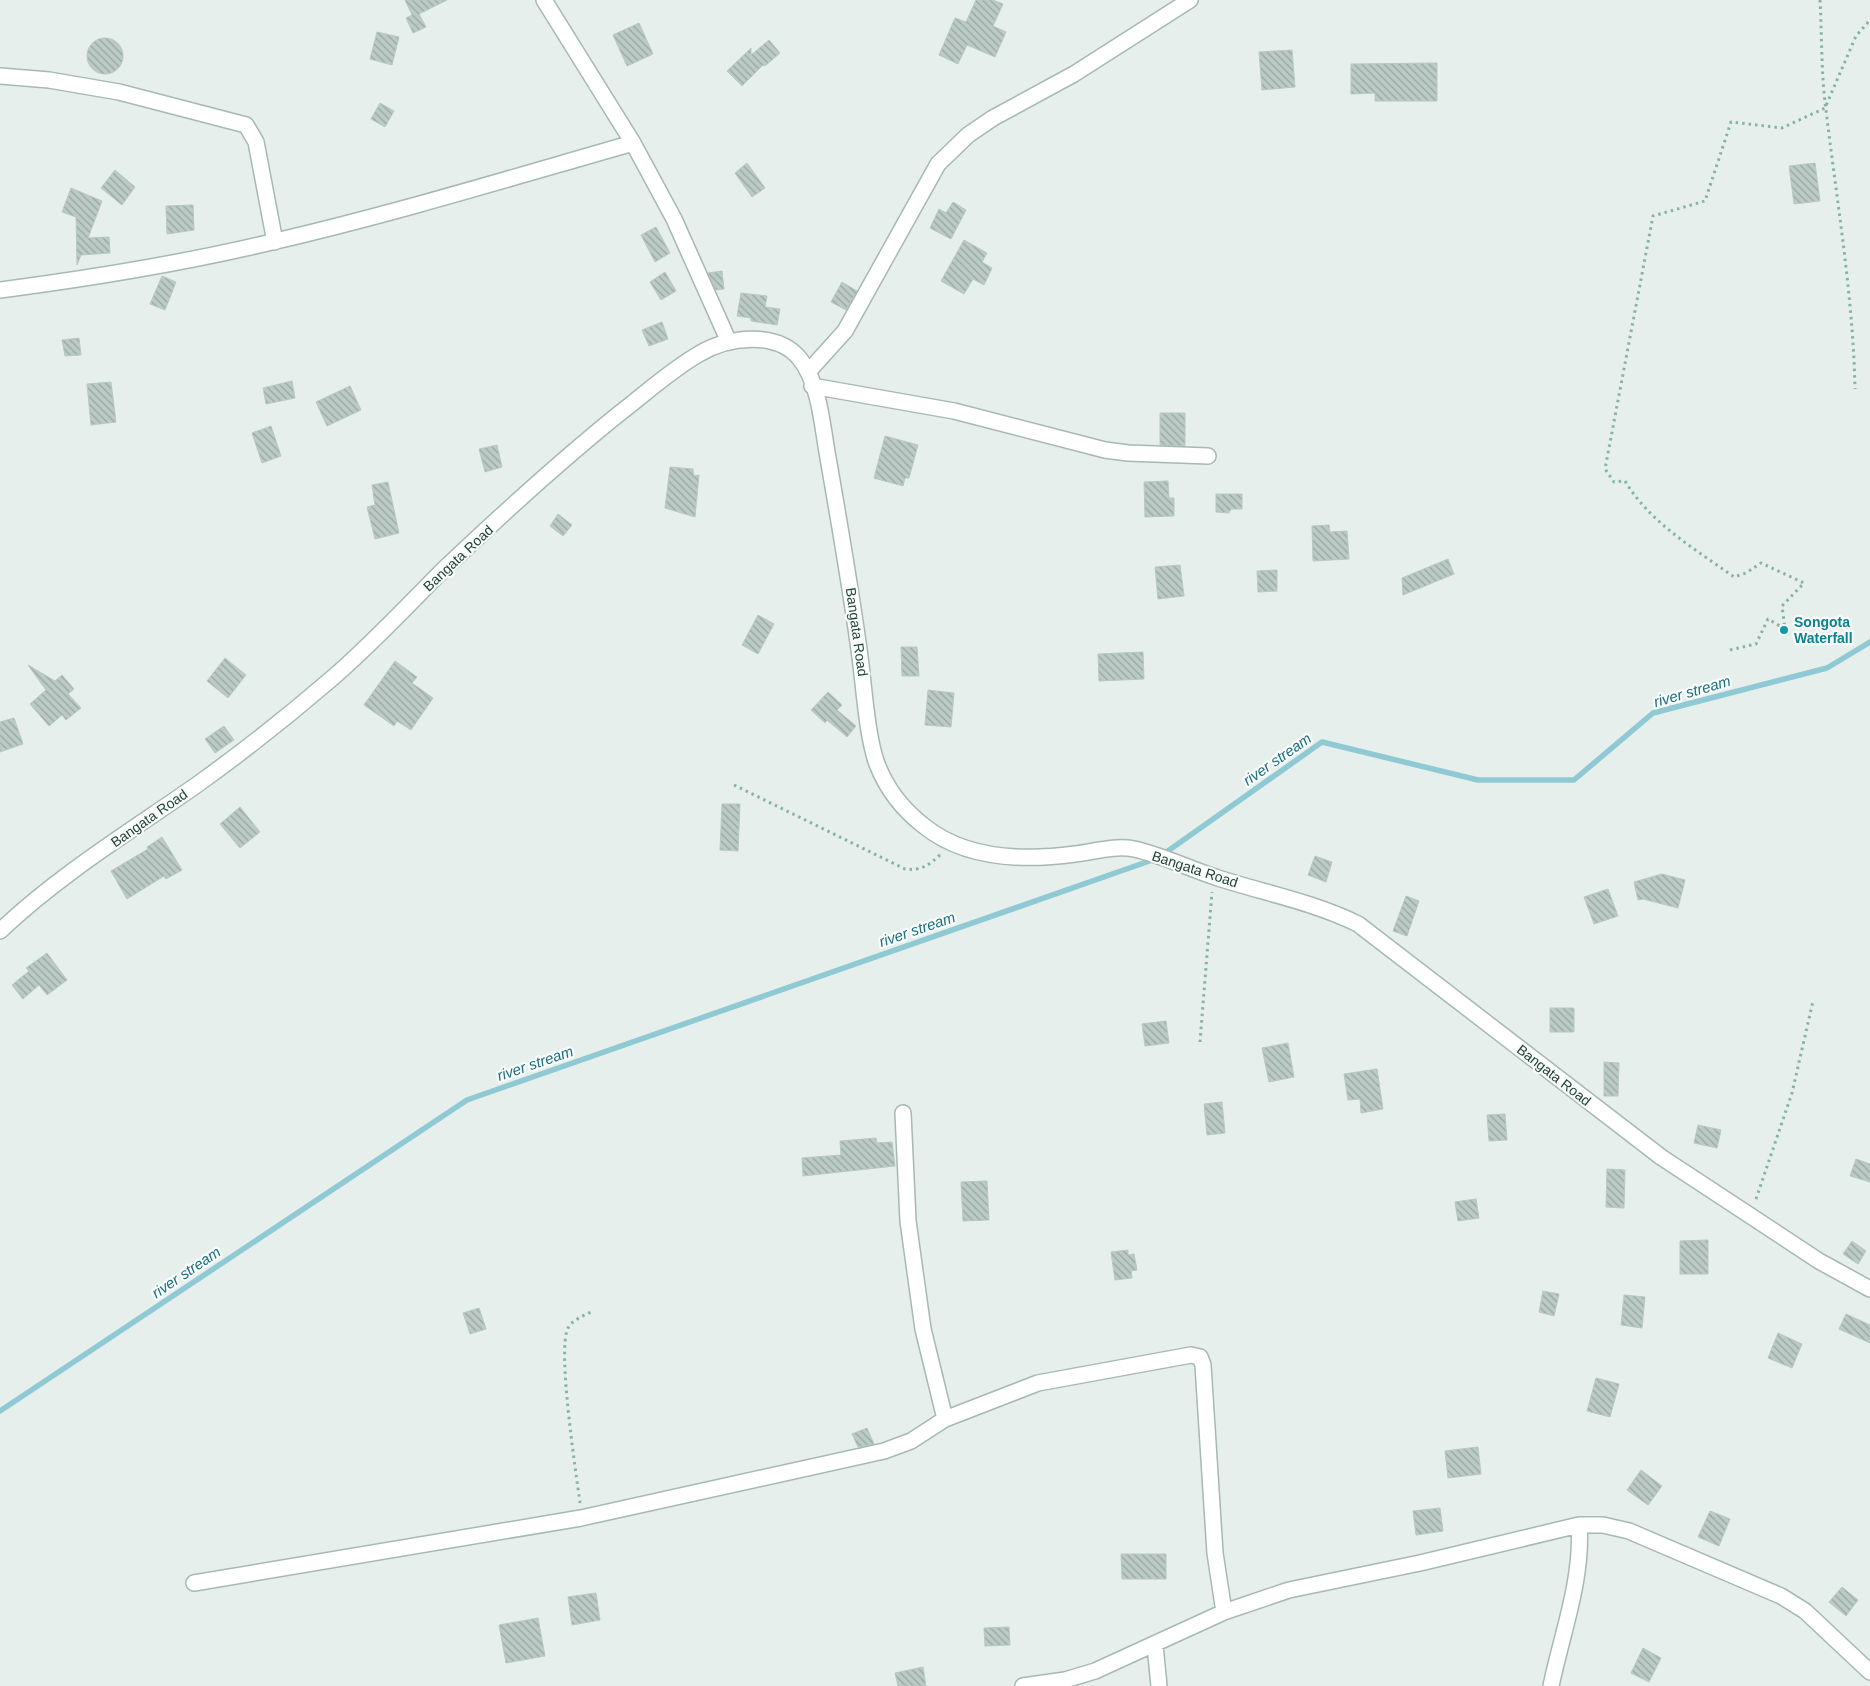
<svg xmlns="http://www.w3.org/2000/svg" width="1870" height="1686" font-family="Helvetica,sans-serif">
	<defs>
		<pattern id="building-back-hatch" width="6" height="6" patternUnits="userSpaceOnUse" patternTransform="scale(1.25)"><rect width="6" height="6" fill="#bbcac4"/><path d="M-1 5l2 2M0 0l6 6M5-1l2 2" fill="none" stroke="#98a6a0"/></pattern>
	</defs>
	<rect width="100%" height="100%" fill="#e6efeb"/>
	<g fill="none" stroke-linecap="round" stroke-linejoin="round">
		<path stroke="#8ec9d4" stroke-width="5.5" d="M0,1411L467,1100L1158,858L1322,742L1478,780H1574L1653,713L1827,668L1870,642"/>
	</g>
	<path fill="url(#building-back-hatch)" stroke="#b8c9c2" d="M405,0H447L419,14L426,27L413,33L406,18L412,15Z
		M976,0H993L1003,4L993,26L1006,32L995,57L967,45L958,64L939,55L955,18L966,22Z
		M639,23L653,54L627,66L613,35Z
		M377,32L399,37L392,65L370,59Z
		M87 56a18 18 0 1 1 36 0a18 18 0 1 1-36 0Z
		M769,40L780,53L765,66L763,65L742,86L727,71L751,48V55Z
		M1292,50L1295,87L1262,90L1259,52Z
		M1437,63V101H1375V93L1351,94V64Z
		M380,103L394,111L385,127L371,119Z
		M747,163L765,188L752,197L735,173Z
		M1815,163L1820,201L1794,204L1789,166Z
		M115,170L135,187L122,205L101,188Z
		M71,188L102,201L88,238L109,237L110,253L81,255L77,265L76,217L62,212Z
		M953,202L966,210L951,239L930,228L939,209L946,213Z
		M193,205L194,230L167,234L166,206Z
		M656,227L670,253L655,262L641,235Z
		M964,240L987,253L982,262L992,268L984,285L973,279L964,294L941,281Z
		M722,271L724,289L716,290L708,273Z
		M665,272L676,291L661,300L650,282Z
		M162,276L176,282L165,310L150,304Z
		M842,282L857,291L846,310L831,302Z
		M741,293L767,296L765,307L780,309L777,325L751,321V318L737,316Z
		M662,322L668,339L649,346L642,330Z
		M79,338L81,355L65,356L62,340Z
		M292,381L295,398L266,404L263,388Z
		M111,382L116,422L91,425L87,384Z
		M350,386L361,410L327,426L316,402Z
		M1160,413H1185V446L1160,445Z
		M271,426L281,456L262,463L252,433Z
		M885,436L918,445L909,478H905L903,486L874,478Z
		M497,445L502,467L485,472L479,449Z
		M670,467L693,469L694,476L699,475L695,517L665,508Z
		M1168,481L1169,498H1174V516L1145,517L1144,482Z
		M388,482L399,533L375,539L367,507L375,505L372,485Z
		M1216,494H1242V509H1231L1229,513L1216,512Z
		M558,514L572,525L563,536L550,526Z
		M1329,525L1330,532L1347,531L1349,559L1313,561L1312,526Z
		M1448,559L1454,574L1403,595L1402,578Z
		M1180,565L1184,596L1158,599L1155,567Z
		M1277,570V591L1258,592L1257,571Z
		M758,615L774,624L758,654L742,645Z
		M901,647H917L919,676H902Z
		M1143,652L1144,679L1099,681L1098,654Z
		M225,658L246,675L228,698L207,681Z
		M395,661L417,677L412,683L433,698L411,730L397,721L394,726L364,705Z
		M28,665L55,681L62,675L74,689L68,694L81,708L66,720L62,715L49,726L30,704L46,690Z
		M928,690L954,693L951,727L925,725Z
		M828,692L842,705L837,710L856,726L847,737L827,720L825,723L811,710Z
		M14,718L23,744L0,752V722Z
		M224,726L234,740L215,753L205,739Z
		M722,804H740L738,851L720,850Z
		M240,807L260,832L240,848L220,824Z
		M162,837L182,870L166,879L164,876L127,899L111,871L148,849L147,847Z
		M1315,856L1332,862L1326,882L1308,875Z
		M1662,874L1685,880L1678,908L1643,899L1638,900L1634,882Z
		M1608,889L1618,916L1594,924L1584,897Z
		M1406,896L1419,901L1407,936L1393,931Z
		M47,953L67,980L47,995L39,985L23,999L12,985L29,971L26,968Z
		M1550,1008H1574V1032H1550Z
		M1166,1021L1169,1043L1145,1046L1142,1024Z
		M1288,1043L1294,1077L1269,1082L1262,1048Z
		M1604,1062L1619,1063L1618,1096H1604Z
		M1377,1069L1383,1109L1361,1113L1360,1099L1348,1100L1344,1074Z
		M1222,1102L1225,1133L1207,1135L1204,1104Z
		M1505,1114L1507,1140L1489,1141L1487,1115Z
		M1698,1125L1721,1130L1717,1148L1694,1143Z
		M876,1138L877,1143L892,1142L895,1166L803,1176L802,1158L841,1155L840,1141Z
		M1856,1159L1870,1164V1182L1850,1176Z
		M1607,1169L1625,1170L1624,1208L1606,1207Z
		M987,1181L989,1220L963,1221L961,1182Z
		M1476,1199L1479,1218L1458,1221L1455,1202Z
		M1708,1240V1274H1680V1241Z
		M1852,1241L1866,1251L1858,1264L1843,1254Z
		M1128,1250V1255L1134,1254L1137,1270L1131,1271L1132,1278L1115,1280L1111,1252Z
		M1543,1291L1559,1294L1554,1316L1539,1312Z
		M1624,1295L1645,1297L1642,1328L1621,1325Z
		M479,1308L486,1329L470,1334L463,1313Z
		M1846,1314L1870,1325V1343L1839,1329Z
		M1778,1333L1802,1344L1792,1368L1768,1358Z
		M1596,1378L1619,1384L1610,1417L1587,1411Z
		M867,1428L874,1444L858,1447L852,1434Z
		M1478,1447L1481,1474L1448,1478L1445,1451Z
		M1641,1470L1662,1486L1648,1505L1627,1490Z
		M1440,1508L1443,1531L1416,1535L1413,1511Z
		M1710,1511L1730,1519L1719,1546L1698,1537Z
		M1121,1554H1166V1579H1122Z
		M1842,1587L1858,1600L1846,1616L1829,1602Z
		M596,1593L600,1620L572,1625L568,1597Z
		M538,1618L545,1656L506,1663L499,1625Z
		M1009,1627L1010,1645L985,1646L984,1628Z
		M1643,1648L1661,1658L1649,1682L1631,1673Z
		M923,1667L926,1686H898L895,1673Z"/>
	<g fill="none" stroke-linecap="round" stroke-linejoin="round">
		<defs>
			<path id="minor" d="M544,0L633,143L674,219L729,342
				M0,76L49,80L119,92L246,125L256,142L275,242
				M0,290C92,278 185,263 276,241C396,213 514,177 633,143
				M808,372L845,331L938,164L968,135L993,118L1074,74L1190,0
				M812,386L954,411L1105,450L1128,453L1208,456
				M0,931C60,874 131,831 198,784C244,751 287,717 330,680C370,646 406,607 443,570C500,516 559,462 620,413C646,393 671,370 699,354C727,337 777,330 800,359C819,383 822,423 827,452C839,521 851,589 860,657C864,687 867,737 877,764C887,790 902,809 924,826C965,859 1024,861 1075,854C1093,852 1115,845 1134,849C1162,855 1190,869 1218,878C1265,893 1313,902 1358,924L1661,1157L1819,1261L1870,1289
				M903,1113L908,1221L923,1329L945,1419
				M194,1583L581,1518L884,1451L911,1441L945,1419L1038,1383L1191,1355L1200,1357L1203,1365L1215,1553L1224,1612
				M1155,1645L1159,1686
				M1023,1686L1065,1680L1095,1671L1224,1612L1289,1590L1420,1563L1579,1525H1603L1629,1531L1781,1596L1805,1611L1870,1672
				M1551,1686C1562,1633 1583,1579 1579,1525"/>
		</defs>
		<use href="#minor" stroke="#a8b8b2" stroke-width="18"/>
		<path stroke="#86b3a5" stroke-width="3" stroke-dasharray="2.5 4" stroke-linecap="butt" d="M1820,0C1822,36 1821,74 1826,110C1837,203 1853,295 1855,389
			M1730,650L1756,644L1768,619L1785,629L1782,606L1804,583L1761,563L1746,573L1734,577C1695,549 1650,523 1625,481L1614,482L1605,469L1653,216L1705,201L1731,122L1782,128L1825,108L1856,36L1870,20
			M734,785L905,869C922,871 929,865 941,854
			M1200,1042L1212,892
			M1756,1199L1792,1093L1813,1001
			M580,1503C576,1472 557,1350 568,1328C573,1319 584,1316 593,1311"/>
		<use href="#minor" stroke="#fff" stroke-width="15"/>
	</g>
	<circle fill="#0f9aa8" stroke="#f7fbf9" stroke-width="2" cx="1784" cy="630" r="5"/>
	<g text-anchor="middle" dominant-baseline="central" stroke-width="4.5" stroke-linejoin="round" paint-order="stroke">
		<g font-size="14" fill="#24423a" stroke="#f7fbf9">
			<text transform="translate(458 558) rotate(-43)">Bangata Road</text>
			<text transform="translate(857 632) rotate(82)">Bangata Road</text>
			<text transform="translate(149 818) rotate(-35)">Bangata Road</text>
			<text transform="translate(1195 869) rotate(18)">Bangata Road</text>
			<text transform="translate(1554 1075) rotate(38)">Bangata Road</text>
		</g>
		<g font-size="14" font-weight="bold" fill="#0d838f" stroke="#f7fbf9" text-anchor="start">
			<text x="1794" y="622">Songota<tspan x="1794" dy="16">Waterfall</tspan></text>
		</g>
		<g font-size="15" font-style="italic" fill="#1c6f80" stroke="#f7fbf9">
			<text transform="translate(1692 691) rotate(-16)">river stream</text>
			<text transform="translate(1277 759) rotate(-35)">river stream</text>
			<text transform="translate(917 929) rotate(-19)">river stream</text>
			<text transform="translate(535 1063) rotate(-19)">river stream</text>
			<text transform="translate(186 1272) rotate(-34)">river stream</text>
		</g>
	</g>
</svg>
